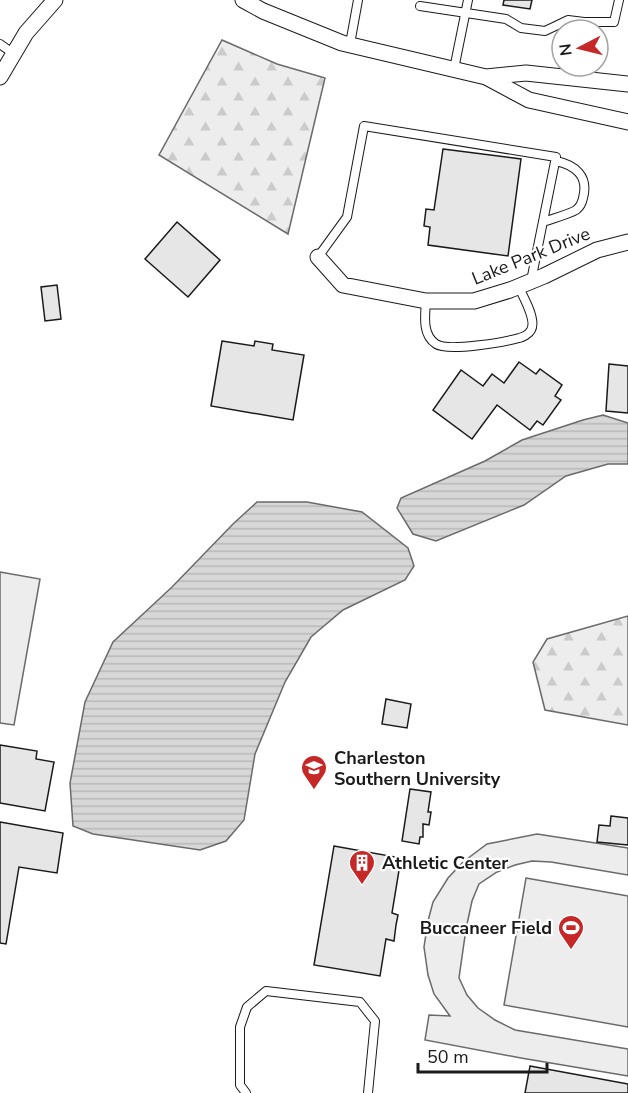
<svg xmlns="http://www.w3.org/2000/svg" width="628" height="1093" font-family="'Nunito Sans',sans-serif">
	<defs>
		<pattern id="forest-firs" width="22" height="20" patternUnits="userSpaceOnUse" patternTransform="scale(1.5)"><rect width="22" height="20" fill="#ededed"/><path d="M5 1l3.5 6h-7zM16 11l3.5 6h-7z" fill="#cbcbcb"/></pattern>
		<pattern id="water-rules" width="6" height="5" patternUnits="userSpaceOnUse" patternTransform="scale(1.5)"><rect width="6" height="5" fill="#d7d7d7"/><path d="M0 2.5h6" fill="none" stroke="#b8b8b8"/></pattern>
	</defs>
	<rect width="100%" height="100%" fill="#fff"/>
	<path fill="#ededed" stroke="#6a6a6a" stroke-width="1.5" d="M0,572L40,579L14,725L0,723Z
		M537,834L628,848V875L551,862L532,861L515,865L497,872L479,884L472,901L466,929L459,978L467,995L478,1008L495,1020L515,1030L628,1049V1076L521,1058L425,1040L429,1015L450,1016L434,994L428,975L424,947L428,921L433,902L448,878L463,862L487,844Z
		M526,878L628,896V1027L504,1005Z"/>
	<path fill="url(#forest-firs)" stroke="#6a6a6a" stroke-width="1.5" d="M222,40L277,64L325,78L288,234L159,155Z
		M628,616V725L545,710L533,662L547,639Z"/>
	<path fill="url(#water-rules)" stroke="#6a6a6a" stroke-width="1.5" d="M603,415L628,423V464H608L566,476L524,505L436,541L413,534L397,508L401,498L485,461L522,440L583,420Z
		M257,502H307L362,512L408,548L414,566L405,580L343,610L311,637L285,682L255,754L244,820L226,841L200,850L93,834L73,826L70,783L85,702L113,642L172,587L233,524Z"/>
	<path fill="#e6e6e6" stroke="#1a1a1a" stroke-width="1.5" d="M504,0H532L530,9L503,5Z
		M443,149L521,159L508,256L428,245L430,227L424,226L426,209L434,210Z
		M177,222L220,260L188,297L145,259Z
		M57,285L61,319L45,321L41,287Z
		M222,341L254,346L255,341L273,344L272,350L304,355L293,420L211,406Z
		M519,362L536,374L540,369L562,385L555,396L561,400L543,425L537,421L530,430L497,405L472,439L433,410L461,370L483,386L492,374L504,383Z
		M609,364L628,366V413L606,411Z
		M386,699L411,704L407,728L382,724Z
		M0,745L37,751L36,759L54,762L45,811L0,803Z
		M410,789L431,792L428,812H431L429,825L423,824V837H420L419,844L402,841Z
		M611,816L628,818V845L597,842L599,825L610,826Z
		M0,822L63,833L57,873L19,867L6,944L0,943Z
		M334,846L401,858L392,913L398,915L396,925L394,941L386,939L380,976L314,965Z
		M530,1066L628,1084V1093H525Z"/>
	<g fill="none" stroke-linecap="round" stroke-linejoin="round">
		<defs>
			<path id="service" d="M420,6L506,19L521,28L545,31L568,20L584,22H614L619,0
				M0,44L14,54
				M350,44L358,0
				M454,69L468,0
				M582,79V66
				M543,222C554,218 567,215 576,210C580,207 582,203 583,198C589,176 575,165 556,161
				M318,257L347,217L364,126L556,157L531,281
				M426,301C425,316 422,335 436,344C448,352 505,342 519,338C523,337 529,334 531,330C537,320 523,296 518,286
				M246,1093L240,1085V1027L247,1007L266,991L360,1002L375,1021L368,1093"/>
			<path id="minor" d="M243,0L263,11L342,43L486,77L529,100L628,122
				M0,77L26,33L55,0
				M486,77L526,73L628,84
				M318,257L343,285L426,301H474L510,290L544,276L597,250L628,242"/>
		</defs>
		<use href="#service" stroke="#1a1a1a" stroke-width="10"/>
		<use href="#minor" stroke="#1a1a1a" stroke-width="17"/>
		<use href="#service" stroke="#fff" stroke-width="8"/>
		<use href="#minor" stroke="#fff" stroke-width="15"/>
	</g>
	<defs>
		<symbol id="university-pin" viewBox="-11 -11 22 30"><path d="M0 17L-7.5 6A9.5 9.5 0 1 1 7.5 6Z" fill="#c62828" stroke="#fff"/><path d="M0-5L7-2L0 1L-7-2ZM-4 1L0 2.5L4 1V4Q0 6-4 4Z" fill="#fff"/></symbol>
		<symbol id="building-pin" viewBox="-11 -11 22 30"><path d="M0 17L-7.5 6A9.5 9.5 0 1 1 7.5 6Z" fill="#c62828" stroke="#fff"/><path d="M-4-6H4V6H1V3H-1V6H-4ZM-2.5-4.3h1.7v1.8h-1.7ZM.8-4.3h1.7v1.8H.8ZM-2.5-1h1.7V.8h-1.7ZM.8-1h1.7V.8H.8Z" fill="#fff"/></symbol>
		<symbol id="stadium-pin" viewBox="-11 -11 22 30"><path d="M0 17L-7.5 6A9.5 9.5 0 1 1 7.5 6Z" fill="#c62828" stroke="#fff"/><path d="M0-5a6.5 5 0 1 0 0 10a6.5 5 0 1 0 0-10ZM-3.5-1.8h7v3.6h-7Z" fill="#fff"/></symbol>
	</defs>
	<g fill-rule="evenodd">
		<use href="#university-pin" x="299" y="753" width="30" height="40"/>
		<use href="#building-pin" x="347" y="848" width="30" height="40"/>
		<use href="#stadium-pin" x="556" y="913" width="30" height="40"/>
	</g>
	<g text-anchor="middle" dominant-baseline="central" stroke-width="4.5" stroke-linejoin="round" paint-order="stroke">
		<g font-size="18" fill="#1a1a1a" stroke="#fff">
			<text transform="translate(531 256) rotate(-22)">Lake Park Drive</text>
		</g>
		<g font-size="18" font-weight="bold" fill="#1a1a1a" stroke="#fff" text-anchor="start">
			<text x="334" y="758">Charleston<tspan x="334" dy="21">Southern University</tspan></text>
			<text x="382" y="863">Athletic Center</text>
			<text x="552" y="928" text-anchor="end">Buccaneer Field</text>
		</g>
	</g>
	<g transform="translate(580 48) rotate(263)"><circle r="28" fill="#ffffff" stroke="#a3a3a3" stroke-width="1.5"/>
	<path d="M0-4.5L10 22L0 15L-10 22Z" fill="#c62828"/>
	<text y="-9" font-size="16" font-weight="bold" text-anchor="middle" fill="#1a1a1a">N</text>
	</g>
	<path d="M418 1063v9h129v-9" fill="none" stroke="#1a1a1a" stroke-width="3"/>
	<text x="427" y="1063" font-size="18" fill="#1a1a1a" stroke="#ffffff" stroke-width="4.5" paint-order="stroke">50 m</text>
</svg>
